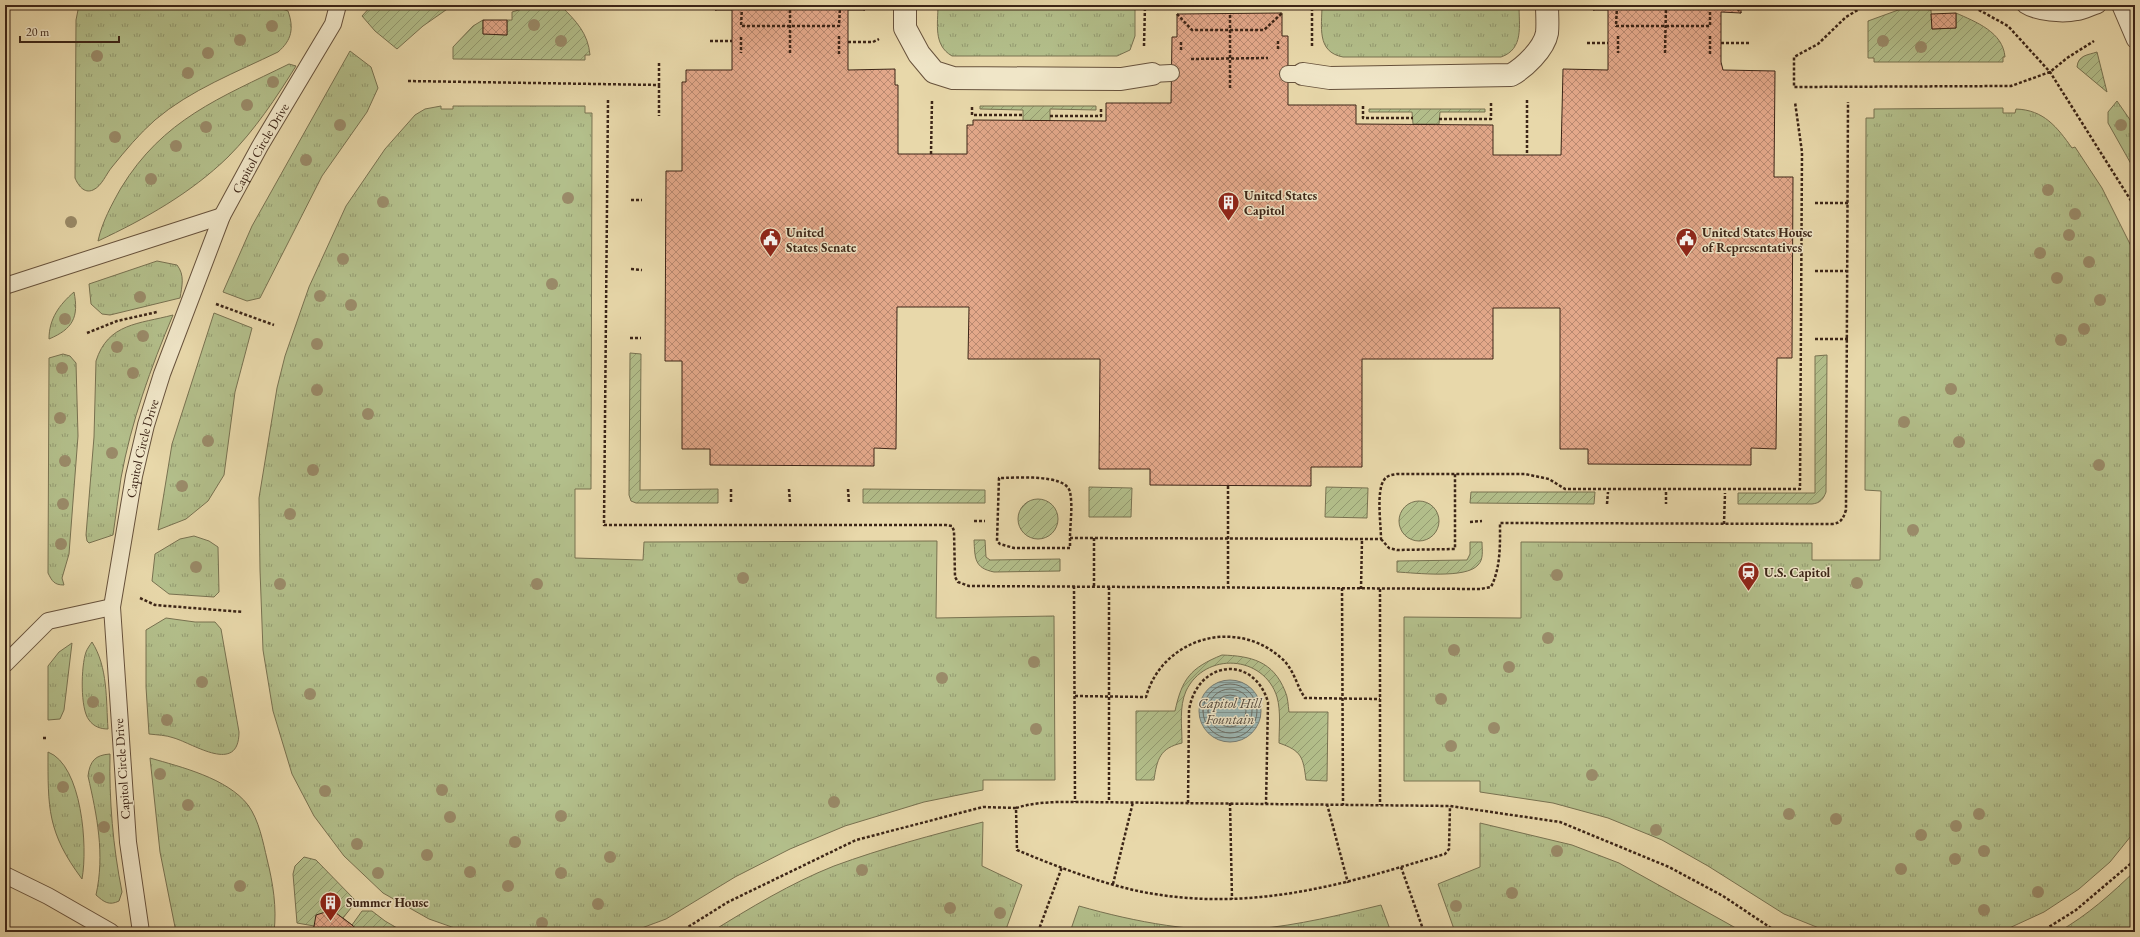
<svg xmlns="http://www.w3.org/2000/svg" width="2140" height="937" font-family="'EB Garamond',serif">
	<defs>
		<pattern id="grass-tufts" width="24" height="20" patternUnits="userSpaceOnUse"><rect width="24" height="20" fill="#b3bf8b"/><path d="M3 7l-1-3M5 7V3M7 7l1-3M15 17l-1-3M17 17v-4M19 17l1-3" fill="none" stroke="#939b71"/></pattern>
		<pattern id="garden-furrows" width="10" height="10" patternUnits="userSpaceOnUse"><rect width="10" height="10" fill="#b3bf8b"/><path d="M-1 1l2-2M0 10L10 0M9 11l2-2" fill="none" stroke="#939b71"/></pattern>
		<pattern id="water-rules" width="6" height="5" patternUnits="userSpaceOnUse"><rect width="6" height="5" fill="#9cb7b4"/><path d="M0 2.5h6" fill="none" stroke="#809591"/></pattern>
		<pattern id="building-cross-hatch" width="8" height="8" patternUnits="userSpaceOnUse"><rect width="8" height="8" fill="#e3a88a"/><path d="M0 0l8 8M0 8l8-8" fill="none" stroke="#b98970"/></pattern>
	</defs>
	<rect width="100%" height="100%" fill="#e8d8aa"/>
	<filter id="stains"><feTurbulence type="fractalNoise" baseFrequency=".005" numOctaves="4"/><feColorMatrix values="0 0 0 0 .2 0 0 0 0 .09 0 0 0 0 .02 0 0 0 .5 -.17"/></filter>
	<radialGradient id="worn" r=".72"><stop offset=".6" stop-color="#630" stop-opacity="0"/><stop offset="1" stop-color="#630" stop-opacity=".3"/></radialGradient>
	<path fill="url(#grass-tufts)" stroke="#787251" d="M79,5H271L288,11C294,28 292,40 278,52C237,72 190,90 155,120C139,134 125,151 112,167C106,174 102,186 93,190C84,194 78,185 75,178L76,20Z
		M938,5H1095L1096,7H1125V5H1135V36L1130,50L1117,56H952C933,45 938,24 938,5Z
		M1322,5H1519C1519,26 1524,49 1501,57H1343C1316,52 1322,26 1322,5Z
		M350,51L371,67L378,88L367,112L322,176L260,298L247,301L223,292L252,226Z
		M289,64L296,66C276,98 255,130 228,157C191,193 145,219 98,241C102,222 112,204 121,188C163,119 220,98 289,64Z
		M2117,101L2135,127V171L2108,123V112Z
		M441,106V109H453V106H585V113H592L591,489H575V558L643,560L644,542L937,541L936,618L1054,616L1055,780H983V790L924,802L845,826L790,849L735,877L666,919L631,932H466L429,919L383,893L344,856L314,816L292,774L273,711L263,650L260,570L259,498L277,388L285,356L309,287L346,206L385,149L415,115L425,109Z
		M2003,108V113H2015L2016,109C2044,110 2057,127 2072,148L2075,147L2102,188L2135,254V831L2110,862L2079,889L2044,912L2005,930L1997,932H1829L1784,914L1708,866L1662,840L1608,818L1553,803L1480,792V781H1404V617L1521,618V542L1812,543V560H1880L1881,491L1865,490L1866,118H1874V109Z
		M157,261L177,265C185,275 182,286 180,298L110,315L102,314L91,304L89,284Z
		M74,292C79,317 73,329 49,339C49,319 59,305 74,292Z
		M214,313L252,328L235,392L224,475L208,501L186,519L158,530L172,444Z
		M173,315C151,367 131,422 121,478C118,497 116,516 113,535L89,543L87,541L86,535L94,437L96,361C108,323 139,324 173,315Z
		M63,354L70,356L76,363L78,436L69,554L62,578L64,585C54,585 52,581 48,573L49,358Z
		M194,536L209,541L218,547L219,592L214,597L169,594L152,581L155,554L180,539Z
		M166,618L195,622H215L221,629L239,732C239,775 194,744 174,738C166,735 157,735 149,734L146,687V630Z
		M92,642C108,667 106,700 108,729C101,729 94,727 89,720C80,709 81,666 86,652C87,649 90,645 92,642Z
		M72,643L64,710L60,719L48,720V666L59,652Z
		M48,752C82,765 88,847 82,879C47,832 48,808 48,752Z
		M110,754C109,800 113,847 122,892L119,901C109,906 104,902 96,895C105,854 97,816 88,776C90,761 95,755 110,754Z
		M150,758C181,767 227,778 248,805C259,820 263,842 267,859C273,883 277,908 274,932H176L160,852Z
		M983,822L982,866L1022,885L1005,932H711C750,908 791,883 834,866C883,848 932,835 983,822Z
		M1480,823L1572,845L1619,863L1743,932H1455L1438,884L1480,867Z
		M2135,871V932H2058C2088,915 2111,894 2135,871Z
		M1381,905L1391,932H1070L1079,906C1135,922 1198,934 1256,929C1299,925 1340,915 1381,905Z"/>
	<path fill="url(#garden-furrows)" stroke="#787251" d="M372,5H453L423,26L397,49L375,31L362,16Z
		M535,5L561,6C576,21 588,33 590,55H585V60L453,59V47L473,26L483,20V34L507,35V20H512V12Z
		M1914,8L1931,10L1932,29L1956,28V13C1976,22 2003,32 2005,57H2003V62H1874V58H1868V21L1901,9Z
		M2097,52L2107,92L2077,67C2078,55 2088,55 2097,52Z
		M980,106H1096V110L1050,109V121H1023V110L980,109Z
		M1369,109H1485V112H1440L1439,124H1413L1412,112H1369Z
		M630,353L641,354L640,490L718,489V503H636L631,501L629,495Z
		M1827,355L1826,492C1823,500 1820,503 1812,504H1738V493H1815V356Z
		M1089,487L1132,488L1131,517H1089Z
		M1326,487L1368,488L1367,518L1325,517Z
		M863,489L985,490V503H863Z
		M1471,492H1595L1594,504L1470,503Z
		M1018 519a20 20 0 1 1 40 0a20 20 0 1 1-40 0Z
		M1399 521a20 20 0 1 1 40 0a20 20 0 1 1-40 0Z
		M974,540H985L986,557L990,560L1060,559V571L994,572C974,568 975,558 974,540Z
		M1470,542H1482C1482,550 1484,559 1478,565C1466,579 1416,573 1397,572V561L1467,560L1470,554Z
		M1222,655C1251,656 1273,661 1285,691C1288,697 1288,705 1289,712H1328L1327,781L1306,780C1303,757 1302,751 1279,743C1279,729 1281,711 1277,697C1264,655 1205,651 1186,691C1179,707 1182,726 1182,743C1160,748 1157,759 1154,780H1136V711H1175C1182,679 1190,668 1222,655Z
		M304,857L316,860L354,899L355,903L343,918L352,925L362,911H372L385,921L404,932H313L314,926L297,923L293,874L295,866Z"/>
	<path fill="url(#water-rules)" stroke="#767d75" d="M1199 711a31 31 0 1 1 62 0a31 31 0 1 1-62 0Z"/>
	<g fill="none" stroke-linecap="round" stroke-linejoin="round">
		<path stroke="#6c6e66" stroke-width="1" d="M1203 711a27 27 0 1 1 54 0a27 27 0 1 1-54 0Z
			M1208 711a22 22 0 1 1 44 0a22 22 0 1 1-44 0Z
			M1214 711a16 16 0 1 1 32 0a16 16 0 1 1-32 0Z"/>
	</g>
	<path fill="url(#building-cross-hatch)" stroke="#3c2517" d="M715,5H865V10H848V70L895,69V85H898V154H967V125H973V120L1106,121V103H1171L1172,37H1177V14L1282,13V36H1288V105H1356V124L1493,125V155H1561L1563,69L1608,70V10H1593V5H1741V13L1721,12V62L1723,70L1775,71L1774,177H1793L1792,358H1777L1776,449L1751,448V465L1588,464V449H1560V308H1493V359H1362V467H1311V486L1150,485V469H1099L1100,359H968L969,307H897L896,449L874,448V466L710,465V449H682V361H665L666,171H682V82H686V70H732V10H715Z
		M1956,13V28L1932,29L1931,14Z
		M483,20H507V35L483,34Z
		M332,910L352,925L360,932H313L316,915Z"/>
	<g fill="none" stroke-linecap="round" stroke-linejoin="round">
		<defs>
			<g id="lane">
				<path d="M2025,5C2037,13 2063,15 2077,12C2084,11 2091,7 2098,5"/>
				<path d="M2120,5L2135,40"/>
				<path d="M1152,74L1171,73"/>
				<path d="M1288,74H1303"/>
				<path d="M5,286L222,216"/>
				<path d="M5,664L48,621L112,607"/>
				<path d="M5,875L48,896L111,932"/>
				<path id="s1" d="M141,932L128,842L112,607L134,476L146,425L162,374L222,216L260,146L333,24L338,5"/>
			</g>
			<path id="street" d="M905,5V28L919,54L934,72L953,78L1121,79L1152,74
				M1303,74L1330,78L1511,75C1524,68 1544,49 1547,33C1548,24 1547,14 1547,5"/>
		</defs>
		<use href="#lane" stroke="#67523c" stroke-width="18"/>
		<use href="#street" stroke="#67523c" stroke-width="24"/>
		<path stroke="#3c2517" stroke-width="2.5" stroke-dasharray="3 2" stroke-linecap="butt" d="M790,5V53
			M859,5L865,10
			M1734,5L1741,13
			M1866,5L1846,17L1818,44L1794,57V87L2011,86L2050,72L2067,58L2094,41
			M1970,5L2008,26L2050,72L2135,207
			M1617,6L1616,26H1710V7
			M742,7L741,26H839L840,7
			M715,10L721,5
			M1593,10L1598,5
			M1177,14L1192,30H1264L1282,13
			M839,36V54
			M1618,36V53
			M741,37V53
			M710,41H732
			M1278,41V51
			M848,42H873L879,39
			M1587,43H1608
			M1721,43H1750
			M1144,46L1145,5
			M1312,46V5
			M1181,50V41
			M1665,53L1666,5
			M1710,54V36
			M1191,59L1268,58
			M408,81L659,85V61
			M659,85V116
			M1230,88V13
			M608,100L604,525H946L952,526L954,531L955,577L958,582L969,586L1480,589L1491,587C1501,567 1500,544 1500,523L1832,524C1841,523 1843,519 1846,510L1848,102
			M1527,100V155
			M1363,106V118H1413
			M972,107V115H1023
			M1050,116H1101V108
			M1439,119H1491V103
			M931,154L932,100
			M631,200H642
			M1815,203H1848
			M631,269L642,270
			M1815,271H1848
			M216,304L274,325
			M87,333L117,321L157,312
			M630,338H641
			M1815,339H1848
			M1228,486V587
			M731,489V503
			M789,489L790,503
			M848,489L849,503
			M1666,492V504
			M1607,504L1608,492
			M974,521H985
			M1470,522L1482,521
			M1724,524L1725,493
			M1070,538V548H1014L1000,544L997,541L999,478C1013,478 1066,473 1070,492C1073,506 1070,524 1070,538L1381,539C1381,525 1376,491 1384,480C1387,475 1392,475 1397,474H1525L1549,479L1565,489H1800L1802,152L1795,102
			M1094,538V587
			M1381,539L1389,548L1397,550L1455,549V474
			M1074,586L1075,802
			M1109,587V802
			M1342,588L1343,805
			M1361,589L1362,539
			M1380,589V805
			M140,598L155,605L243,612
			M1075,696L1146,697C1162,639 1234,617 1280,657C1294,668 1296,685 1305,698L1380,699
			M43,738H48
			M1188,803L1189,710C1197,661 1253,653 1268,702L1266,804
			M1230,803L1232,899
			M1327,804L1348,883
			M1016,808C1038,801 1061,802 1083,802L1450,806L1560,822L1669,867L1723,896L1777,932
			M1401,867L1445,854L1449,849L1450,806
			M1113,884L1133,802
			M680,932L728,902L856,840L983,807L1016,808L1017,850C1055,866 1097,882 1138,891C1230,910 1313,893 1401,867L1424,932
			M1038,932L1062,867
			M2041,932L2076,910L2135,860"/>
		<use href="#lane" stroke="#f0e6c8" stroke-width="16"/>
		<use href="#street" stroke="#f0e6c8" stroke-width="22"/>
	</g>
	<g fill="#9a8b69">
		<circle cx="534" cy="25" r="6"/>
		<circle cx="272" cy="26" r="6"/>
		<circle cx="240" cy="40" r="6"/>
		<circle cx="561" cy="41" r="6"/>
		<circle cx="1883" cy="41" r="6"/>
		<circle cx="1921" cy="47" r="6"/>
		<circle cx="208" cy="53" r="6"/>
		<circle cx="97" cy="56" r="6"/>
		<circle cx="188" cy="73" r="6"/>
		<circle cx="273" cy="82" r="6"/>
		<circle cx="247" cy="105" r="6"/>
		<circle cx="340" cy="125" r="6"/>
		<circle cx="2121" cy="125" r="6"/>
		<circle cx="206" cy="127" r="6"/>
		<circle cx="115" cy="137" r="6"/>
		<circle cx="176" cy="146" r="6"/>
		<circle cx="306" cy="160" r="6"/>
		<circle cx="151" cy="179" r="6"/>
		<circle cx="2048" cy="190" r="6"/>
		<circle cx="568" cy="198" r="6"/>
		<circle cx="383" cy="202" r="6"/>
		<circle cx="2075" cy="214" r="6"/>
		<circle cx="71" cy="222" r="6"/>
		<circle cx="2069" cy="235" r="6"/>
		<circle cx="2040" cy="253" r="6"/>
		<circle cx="343" cy="259" r="6"/>
		<circle cx="2089" cy="262" r="6"/>
		<circle cx="2057" cy="278" r="6"/>
		<circle cx="552" cy="284" r="6"/>
		<circle cx="320" cy="296" r="6"/>
		<circle cx="140" cy="297" r="6"/>
		<circle cx="2100" cy="300" r="6"/>
		<circle cx="351" cy="305" r="6"/>
		<circle cx="65" cy="319" r="6"/>
		<circle cx="2084" cy="329" r="6"/>
		<circle cx="143" cy="336" r="6"/>
		<circle cx="2061" cy="340" r="6"/>
		<circle cx="317" cy="344" r="6"/>
		<circle cx="117" cy="347" r="6"/>
		<circle cx="62" cy="368" r="6"/>
		<circle cx="133" cy="373" r="6"/>
		<circle cx="1951" cy="389" r="6"/>
		<circle cx="317" cy="390" r="6"/>
		<circle cx="368" cy="414" r="6"/>
		<circle cx="60" cy="418" r="6"/>
		<circle cx="1904" cy="422" r="6"/>
		<circle cx="208" cy="441" r="6"/>
		<circle cx="1959" cy="442" r="6"/>
		<circle cx="112" cy="453" r="6"/>
		<circle cx="65" cy="461" r="6"/>
		<circle cx="2099" cy="465" r="6"/>
		<circle cx="313" cy="470" r="6"/>
		<circle cx="182" cy="486" r="6"/>
		<circle cx="63" cy="504" r="6"/>
		<circle cx="290" cy="514" r="6"/>
		<circle cx="1913" cy="530" r="6"/>
		<circle cx="61" cy="544" r="6"/>
		<circle cx="196" cy="567" r="6"/>
		<circle cx="1557" cy="575" r="6"/>
		<circle cx="743" cy="578" r="6"/>
		<circle cx="1857" cy="583" r="6"/>
		<circle cx="280" cy="584" r="6"/>
		<circle cx="537" cy="584" r="6"/>
		<circle cx="1548" cy="638" r="6"/>
		<circle cx="1454" cy="650" r="6"/>
		<circle cx="1034" cy="662" r="6"/>
		<circle cx="1509" cy="667" r="6"/>
		<circle cx="942" cy="678" r="6"/>
		<circle cx="202" cy="682" r="6"/>
		<circle cx="310" cy="694" r="6"/>
		<circle cx="1441" cy="699" r="6"/>
		<circle cx="93" cy="702" r="6"/>
		<circle cx="167" cy="720" r="6"/>
		<circle cx="1494" cy="728" r="6"/>
		<circle cx="1036" cy="729" r="6"/>
		<circle cx="1451" cy="746" r="6"/>
		<circle cx="160" cy="774" r="6"/>
		<circle cx="1592" cy="775" r="6"/>
		<circle cx="99" cy="778" r="6"/>
		<circle cx="63" cy="787" r="6"/>
		<circle cx="442" cy="790" r="6"/>
		<circle cx="325" cy="791" r="6"/>
		<circle cx="834" cy="802" r="6"/>
		<circle cx="188" cy="805" r="6"/>
		<circle cx="1789" cy="814" r="6"/>
		<circle cx="1979" cy="814" r="6"/>
		<circle cx="561" cy="816" r="6"/>
		<circle cx="450" cy="817" r="6"/>
		<circle cx="1836" cy="819" r="6"/>
		<circle cx="1956" cy="826" r="6"/>
		<circle cx="104" cy="827" r="6"/>
		<circle cx="1656" cy="830" r="6"/>
		<circle cx="1921" cy="835" r="6"/>
		<circle cx="515" cy="842" r="6"/>
		<circle cx="357" cy="844" r="6"/>
		<circle cx="1557" cy="851" r="6"/>
		<circle cx="1984" cy="851" r="6"/>
		<circle cx="427" cy="855" r="6"/>
		<circle cx="610" cy="857" r="6"/>
		<circle cx="1955" cy="859" r="6"/>
		<circle cx="1901" cy="869" r="6"/>
		<circle cx="862" cy="870" r="6"/>
		<circle cx="470" cy="872" r="6"/>
		<circle cx="378" cy="873" r="6"/>
		<circle cx="561" cy="873" r="6"/>
		<circle cx="240" cy="886" r="6"/>
		<circle cx="508" cy="886" r="6"/>
		<circle cx="2038" cy="892" r="6"/>
		<circle cx="1512" cy="893" r="6"/>
		<circle cx="598" cy="904" r="6"/>
		<circle cx="1456" cy="906" r="6"/>
		<circle cx="950" cy="908" r="6"/>
		<circle cx="1984" cy="910" r="6"/>
		<circle cx="1000" cy="913" r="6"/>
		<circle cx="542" cy="923" r="6"/>
	</g>
	<defs>
		<symbol id="building-pin" viewBox="-11 -11 22 30"><path d="M0 17L-7.5 6A9.5 9.5 0 1 1 7.5 6Z" fill="#8f2418" stroke="#f0e6c8"/><path d="M-4-6H4V6H1V3H-1V6H-4ZM-2.5-4.3h1.7v1.8h-1.7ZM.8-4.3h1.7v1.8H.8ZM-2.5-1h1.7V.8h-1.7ZM.8-1h1.7V.8H.8Z" fill="#fff"/></symbol>
		<symbol id="civic-pin" viewBox="-11 -11 22 30"><path d="M0 17L-7.5 6A9.5 9.5 0 1 1 7.5 6Z" fill="#8f2418" stroke="#f0e6c8"/><path d="M-.6-6.5H3V-4.5H.6V-3L4-1V1h2V6H-6V1h2V-1L-.6-3ZM-1.2 2.5V6h2.4V2.5Z" fill="#fff"/></symbol>
		<symbol id="station-pin" viewBox="-11 -11 22 30"><path d="M0 17L-7.5 6A9.5 9.5 0 1 1 7.5 6Z" fill="#8f2418" stroke="#f0e6c8"/><path d="M-3-6H3Q5-6 5-4V2Q5 4 3 4L4.5 6H3L1.5 4h-3L-3 6H-4.5L-3 4Q-5 4-5 2V-4Q-5-6-3-6ZM-3.5-4v3h7v-3ZM-3.5 1v1.5H-2V1ZM2 1v1.5H3.5V1Z" fill="#fff"/></symbol>
	</defs>
	<g fill-rule="evenodd">
		<use href="#building-pin" x="1216" y="190" width="25" height="34"/>
		<use href="#civic-pin" x="758" y="226" width="25" height="34"/>
		<use href="#civic-pin" x="1674" y="226" width="25" height="34"/>
		<use href="#station-pin" x="1736" y="560" width="25" height="34"/>
		<use href="#building-pin" x="318" y="890" width="25" height="34"/>
	</g>
	<g text-anchor="middle" dominant-baseline="central" stroke-width="3" stroke-linejoin="round" paint-order="stroke">
		<g font-size="13" fill="#3c2517" stroke="#f0e6c8">
			<text stroke="none"><textPath href="#s1" startOffset="812">Capitol Circle Drive</textPath></text>
			<text stroke="none"><textPath href="#s1" startOffset="488">Capitol Circle Drive</textPath></text>
			<text transform="translate(122 769) rotate(-94)">Capitol Circle Drive</text>
		</g>
		<g font-size="13" font-weight="bold" fill="#3c2517" stroke="#f0e6c8" text-anchor="start">
			<text x="1244" y="195">United States<tspan x="1244" dy="15">Capitol</tspan></text>
			<text x="786" y="232">United<tspan x="786" dy="15">States Senate</tspan></text>
			<text x="1702" y="232">United States House<tspan x="1702" dy="15">of Representatives</tspan></text>
			<text x="1764" y="572">U.S. Capitol</text>
			<text x="346" y="902">Summer House</text>
		</g>
		<g font-size="14" font-style="italic" fill="#544a3e" stroke="#f0e6c8">
			<text x="1230" y="703">Capitol Hill<tspan x="1230" dy="16">Fountain</tspan></text>
		</g>
	</g>
	<rect width="2140" height="937" fill="none" stroke="#e8d8aa" stroke-width="20"/>
	<rect x="6" y="6" width="2128" height="925" fill="none" stroke="#3c2517" stroke-width="2"/>
	<rect x="10" y="10" width="2120" height="917" fill="none" stroke="#3c2517"/>
	<path d="M20 36v6h99v-6" fill="none" stroke="#3c2517" stroke-width="2"/>
	<text x="26" y="36" font-size="12" fill="#3c2517" stroke="#f0e6c8" stroke-width="3" paint-order="stroke">20 m</text>
	<rect width="100%" height="100%" filter="url(#stains)"/>
	<rect width="100%" height="100%" fill="url(#worn)"/>
</svg>
